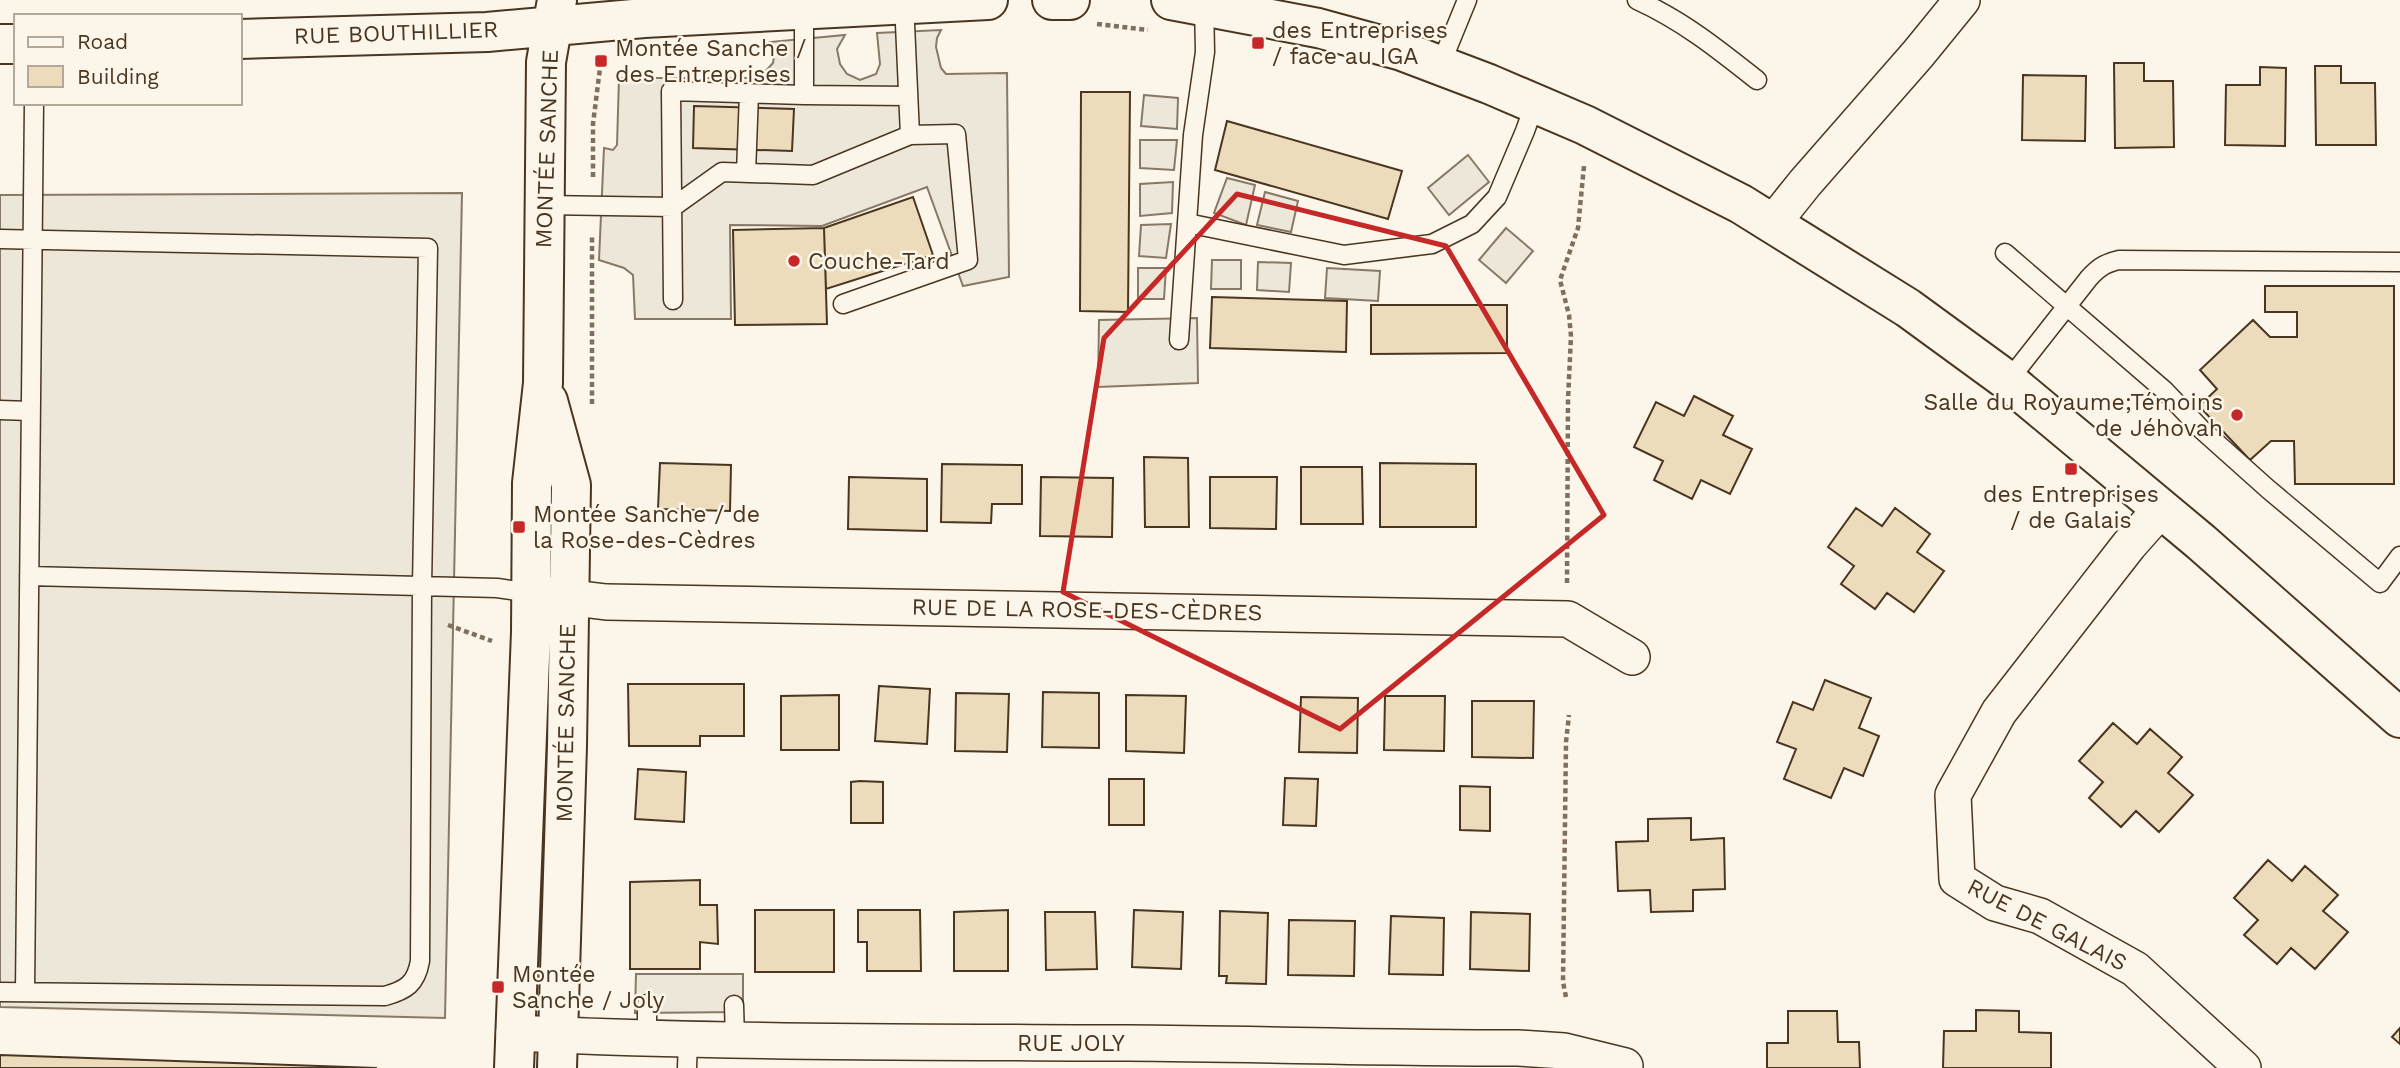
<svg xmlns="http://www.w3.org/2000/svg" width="2400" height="1068" font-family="'Work Sans',sans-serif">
	<rect width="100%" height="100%" fill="#fbf6e9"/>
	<path fill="#ede7d9" stroke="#887966" stroke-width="2" d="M941,30L937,38L936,47L941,68L946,74L1007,73L1009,277L963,286L927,187L822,226L730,225L731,319H635L633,275L624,268L599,260L604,148L613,150L617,145L619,78H750L762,75L773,63L775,50L770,42L845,35L837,49L840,64L847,74L860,80L876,74L880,64L877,33Z
		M1144,95L1178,98L1177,129L1141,126Z
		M1140,140H1177L1174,170L1140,168Z
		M1468,155L1489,182L1449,215L1428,188Z
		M1227,178L1255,185L1246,225L1214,213Z
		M1173,182L1172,213L1140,216V184Z
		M1265,192L1298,201L1291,232L1257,225Z
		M462,193L445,1018L0,1007V195Z
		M1171,224L1166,258L1139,256L1141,225Z
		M1506,228L1533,251L1506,283L1479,260Z
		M1212,260H1241V289H1211Z
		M1258,262L1291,263L1289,292L1257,290Z
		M1138,268H1166L1164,299H1138Z
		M1327,268L1380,271L1378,301L1325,298Z
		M1197,318L1198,383L1098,387L1099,320Z
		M636,974H743V1012L635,1013Z"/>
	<path fill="#ecdcbc" stroke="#4a3520" stroke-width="2" d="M2114,63H2144V81H2173L2174,147L2115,148Z
		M2315,66H2341V83H2375L2376,145H2316Z
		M2260,67L2286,68L2285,146L2225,145L2226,85H2260Z
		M2023,75L2086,76L2085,141L2022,140Z
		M1081,92H1130L1128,312L1080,311Z
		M694,106L794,109L792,151L693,148Z
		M1227,121L1402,171L1388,219L1215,170Z
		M913,197L933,255L826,289L824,228Z
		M824,228L827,324L735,325L733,230Z
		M2265,286H2394V484H2295L2294,441H2271L2250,460L2199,406L2217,389L2200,370L2253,320L2270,337H2297V312H2265Z
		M1212,297L1347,301L1346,352L1210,348Z
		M1371,305H1507V353L1371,354Z
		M1694,396L1733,416L1723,435L1752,449L1730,494L1701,480L1692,499L1654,480L1663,461L1634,447L1656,402L1684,416Z
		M1144,457L1188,458L1189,527H1145Z
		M660,463L731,465L730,511L658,509Z
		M1380,463L1476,464V527H1380Z
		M942,464L1022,465V504H992L991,523L941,522Z
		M1301,467H1362L1363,524H1301Z
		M849,477L927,479V531L848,529Z
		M1041,477L1113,478L1112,537L1040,536Z
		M1210,477H1277L1276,529L1210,528Z
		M1856,508L1882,526L1895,508L1930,534L1917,552L1944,571L1914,612L1887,593L1875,609L1841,584L1854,566L1828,547Z
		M1825,680L1871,698L1859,728L1879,736L1863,776L1844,768L1831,798L1784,779L1796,749L1777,742L1793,702L1813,710Z
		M628,684H744V736H700V746H629Z
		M879,686L930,689L927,744L875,741Z
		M1043,692L1099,693V748L1042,747Z
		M956,693L1009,694L1007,752L955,751Z
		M839,695V750H781V696Z
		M1126,695L1186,696L1184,753L1126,751Z
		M1385,696H1445L1444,751L1384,750Z
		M1301,697L1358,698L1357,753L1299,752Z
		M1472,701H1534L1533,758L1472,757Z
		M2113,723L2137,744L2150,729L2182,757L2168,773L2193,795L2159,832L2136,811L2121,827L2089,798L2103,782L2079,761Z
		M638,769L686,772L684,822L635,819Z
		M1285,778L1318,779L1316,826L1283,825Z
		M1109,779H1144V825H1109Z
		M860,781L883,782V823H851V782Z
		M1460,786L1490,787V831L1460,830Z
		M1691,818V840L1724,838L1725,889L1693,890V911L1651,912L1650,890L1618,891L1616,842L1648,841V819Z
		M2268,860L2292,881L2305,866L2338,895L2323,911L2348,932L2315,969L2291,948L2277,964L2244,935L2258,920L2234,898Z
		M700,880V905H717L718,944L700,942V969H630V882Z
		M755,910H834V972H755Z
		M858,910H920L921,971H867V942H858Z
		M1008,910V971H954V912Z
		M1134,910L1183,912L1181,969L1132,967Z
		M1220,911L1268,913L1266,984L1226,983L1227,976H1219Z
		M1045,912H1095L1097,969L1046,970Z
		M1471,912L1530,914L1529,971L1470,969Z
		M1391,916L1444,918L1443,975L1389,974Z
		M1289,920L1355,921L1354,976L1288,975Z
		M1976,1010L2019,1011V1032L2051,1033V1068H1943L1944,1031H1976Z
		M1788,1011H1837L1838,1042H1859L1860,1068H1767V1043H1788Z
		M2400,1028V1044L2392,1037Z
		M0,1055L377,1068H0Z"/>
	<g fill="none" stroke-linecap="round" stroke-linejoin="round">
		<defs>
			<path id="lane" d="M1637,0C1683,21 1718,49 1757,80
				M804,10V95L908,96
				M1440,66L1467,0
				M746,173L749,93
				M544,205L673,207L722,172L813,175L910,135L904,2
				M1187,223L1344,255L1432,244L1472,224L1497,197L1525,131L1535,103
				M0,239L428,248L422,587L420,961C416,984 406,990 385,996L0,992
				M2005,253L2164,390L2202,430L2268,489L2380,583L2400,556
				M673,300L671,91L804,95
				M843,304L968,260L956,134L910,135
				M1179,340L1193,135L1205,52L1204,2
				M2008,381L2089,278C2098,268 2105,263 2119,260L2400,262
				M0,410L30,411
				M29,576L497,588L531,593
				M25,992L34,103
				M734,1005L735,1040
				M647,1038V1004
				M687,1068L688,1039"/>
			<path id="street" d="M1773,223L1805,183L1918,54L1962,0
				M2161,509L2129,545L1999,712L1953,795L1957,879L1995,903L2040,916L2135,969L2243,1068
				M541,594L606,602L1568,619L1632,657
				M514,1033C719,1043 923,1042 1127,1043C1258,1044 1388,1048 1518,1048L1564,1051L1625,1066"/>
			<path id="secondary" d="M1052,0H1070
				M1171,0L1318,28L1402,51L1489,84L1585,125L1741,204L1908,308L2008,381L2201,542L2400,718
				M240,39L487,32L644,18L988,0
				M0,44H16
				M548,401L571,485L567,746L557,1068
				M514,1068L531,632L532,483L543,383L546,62L557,0"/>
		</defs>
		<use href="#lane" stroke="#4a3520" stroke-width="21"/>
		<use href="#street" stroke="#4a3520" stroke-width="38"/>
		<use href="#secondary" stroke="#4a3520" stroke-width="42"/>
		<path stroke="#7f6f5c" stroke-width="4.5" stroke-dasharray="5 3.5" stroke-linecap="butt" d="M1097,24L1148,30
			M593,177V124L601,60
			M592,404V235
			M1567,583L1568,400L1571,336L1569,315L1560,280L1578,228L1584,166
			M448,625L492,641
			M1566,997L1563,982L1566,742L1569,715"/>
		<use href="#lane" stroke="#fbf6e9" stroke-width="18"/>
		<use href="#street" stroke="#fbf6e9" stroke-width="35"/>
		<use href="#secondary" stroke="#fbf6e9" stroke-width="38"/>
	</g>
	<path fill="none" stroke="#c62828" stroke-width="5" stroke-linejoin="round" d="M1237,194L1446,246L1604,515L1340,729L1063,592L1104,338Z"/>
	<g fill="#c62828" stroke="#fbf6e9" stroke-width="2.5">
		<rect x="1251" y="36" width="14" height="14" rx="3.5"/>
		<rect x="594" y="54" width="14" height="14" rx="3.5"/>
		<circle cx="794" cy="261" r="7"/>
		<circle cx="2237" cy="415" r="7"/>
		<rect x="2064" y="462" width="14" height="14" rx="3.5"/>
		<rect x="512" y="520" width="14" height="14" rx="3.5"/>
		<rect x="491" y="980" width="14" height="14" rx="3.5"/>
	</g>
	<g text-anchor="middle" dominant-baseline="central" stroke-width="5" stroke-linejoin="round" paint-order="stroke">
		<g font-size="23" fill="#4a3520" stroke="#fbf6e9" text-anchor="start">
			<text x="1272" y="30">des Entreprises<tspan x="1272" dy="26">/ face au IGA</tspan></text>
			<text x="615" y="48">Montée Sanche /<tspan x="615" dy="26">des Entreprises</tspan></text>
			<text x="808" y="261">Couche-Tard</text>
			<text x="2223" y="402" text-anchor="end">Salle du Royaume;Témoins<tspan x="2223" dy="26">de Jéhovah</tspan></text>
			<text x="2071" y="494" text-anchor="middle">des Entreprises<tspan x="2071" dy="26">/ de Galais</tspan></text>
			<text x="533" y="514">Montée Sanche / de<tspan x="533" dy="26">la Rose-des-Cèdres</tspan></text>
			<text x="512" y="974">Montée<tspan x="512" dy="26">Sanche / Joly</tspan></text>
		</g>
		<g font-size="23" fill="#4a3520" stroke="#fbf6e9">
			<text transform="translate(396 33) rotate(-2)">RUE BOUTHILLIER</text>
			<text transform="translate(547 149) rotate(-88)">MONTÉE SANCHE</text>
			<text transform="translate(1087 610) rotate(1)">RUE DE LA ROSE-DES-CÈDRES</text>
			<text transform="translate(566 723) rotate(-89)">MONTÉE SANCHE</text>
			<text transform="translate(2047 925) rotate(27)">RUE DE GALAIS</text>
			<text x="1071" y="1043">RUE JOLY</text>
		</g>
	</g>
	<rect x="14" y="14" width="228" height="91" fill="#fbf6e9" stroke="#b4a999" stroke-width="2"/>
	<rect x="28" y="37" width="35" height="10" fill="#fbf6e9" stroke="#b4a999" stroke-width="2"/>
	<text x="77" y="49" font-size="21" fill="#4a3520">Road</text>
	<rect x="28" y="66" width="35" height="21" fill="#ecdcbc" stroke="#b4a999" stroke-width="2"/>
	<text x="77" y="84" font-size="21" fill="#4a3520">Building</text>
</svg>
